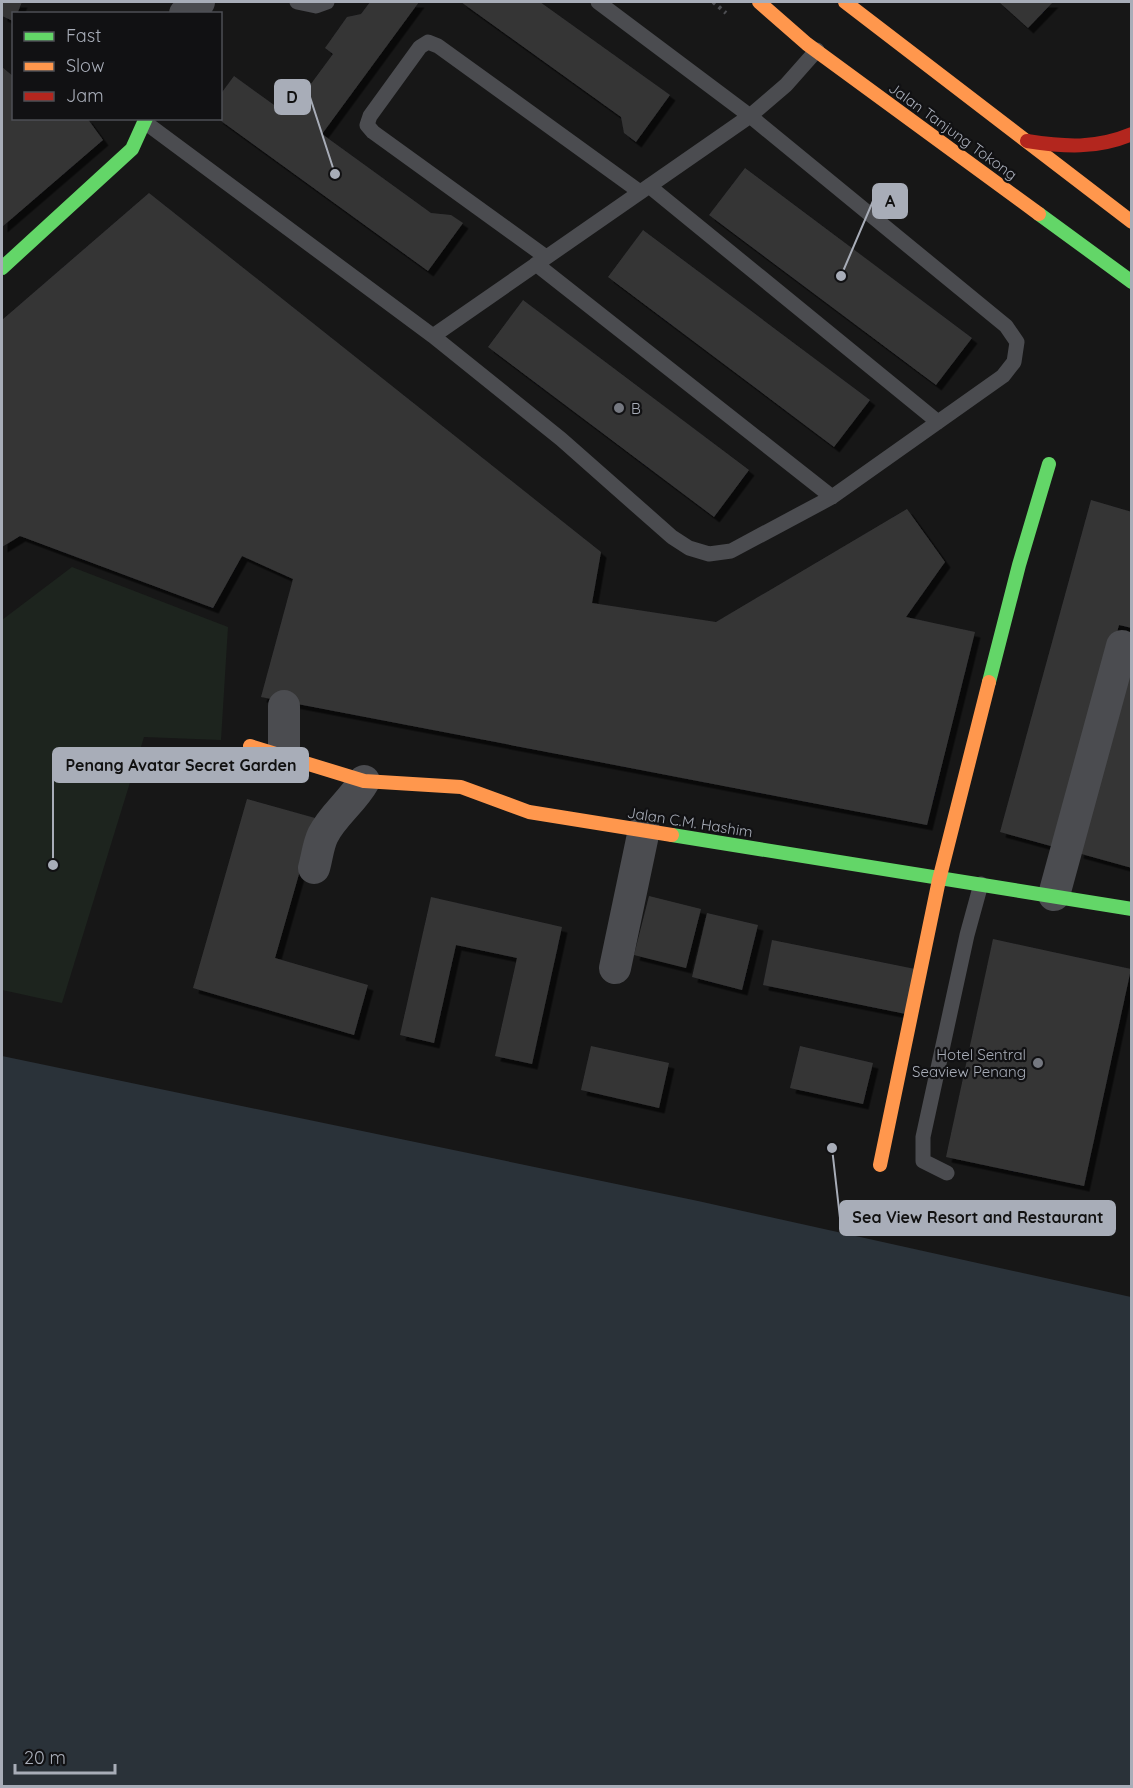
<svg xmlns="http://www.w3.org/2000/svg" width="1133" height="1788" font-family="Quicksand,sans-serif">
	<defs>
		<filter id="shadow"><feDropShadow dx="5.5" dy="5.5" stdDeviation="0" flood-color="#0009"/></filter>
	</defs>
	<rect width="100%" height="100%" fill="#171717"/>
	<path fill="#1d241e" d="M72,567L228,627L221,740L144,737L62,1003L2,990V620Z"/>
	<path fill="#2a3239" d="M2,1056L698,1201L1131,1297V1786H2Z"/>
	<path fill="#353536" filter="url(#shadow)" d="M2,2H22L17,14H14L13,21L2,16Z
		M370,2H419L322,134L431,213L451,215L463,223L428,271L217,118H220V95L234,76L288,115L333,54L325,48L347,17L361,14Z
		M461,2H540L670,95L636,142L624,133L621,117Z
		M999,2H1053L1028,28Z
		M2,67L14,77V118H87L103,140L2,227Z
		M745,168L972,338L936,385L709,215Z
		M149,193L601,552L592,603L716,622L907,509L945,562L906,617L975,632L927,825L261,697L293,579L242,556L213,608L20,536L2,547V320Z
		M643,230L870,400L834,447L608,277Z
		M523,300L749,470L714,517L488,347Z
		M1091,500L1132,512V628L1119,625L1058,848L1000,832Z
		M1132,662V868L1078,853Z
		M247,799L315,818L275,958L368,985L354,1035L193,988Z
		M649,896L701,909L686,968L634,955Z
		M431,897L562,927L532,1064L495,1056L517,958L456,945L434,1043L400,1035Z
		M707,913L758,925L742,990L692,977Z
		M993,939L1131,969L1084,1186L946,1157Z
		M772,940L915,969L906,1014L763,985Z
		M591,1046L669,1063L659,1108L581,1090Z
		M800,1046L873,1063L863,1104L790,1088Z"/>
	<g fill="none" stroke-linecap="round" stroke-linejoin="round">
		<path stroke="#4d4e52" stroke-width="4" stroke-dasharray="3 4.5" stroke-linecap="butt" d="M713,2L726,13"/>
		<path stroke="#4b4c50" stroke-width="15" d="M297,2L316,6L327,2
			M146,123L433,336L561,439L672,537L689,548L709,554L731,551L832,497L1003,376L1014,362L1017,342L1006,326L750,116L598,2
			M649,186L938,422
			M546,257L373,132L367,125L370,116L420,47L428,42L438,46L640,192
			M536,264L832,497
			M433,336L750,116L786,85L817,50
			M947,1173L923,1161V1137L967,935L981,884"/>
		<path stroke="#4b4c50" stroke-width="32" d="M185,14L199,2
			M284,706V757
			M314,868C317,858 318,845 323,835C333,815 353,801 364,781
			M1054,895L1122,646
			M615,968L644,830"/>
		<path stroke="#63d668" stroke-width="14" d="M1039,214L1132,282
			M2,268L132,149L146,118
			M989,682L1019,565L1049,464
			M672,835L1132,909"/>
		<path stroke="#ff974d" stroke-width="14" d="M759,2L807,44L1039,214
			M845,2L1132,222
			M250,746L364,781L461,787L529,812L672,835
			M880,1165L939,880L989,682"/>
		<path stroke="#b3261e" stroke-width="14" d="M1027,141C1065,147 1096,149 1132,134"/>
	</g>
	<g fill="#757880" stroke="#111113" stroke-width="2">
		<circle cx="619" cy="408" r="6"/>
		<circle cx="1038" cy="1063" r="6"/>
	</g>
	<g text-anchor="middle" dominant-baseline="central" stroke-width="4.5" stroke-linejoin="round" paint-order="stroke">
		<g font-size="15" fill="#a8adb8" stroke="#111113">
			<text transform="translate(953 131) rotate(36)">Jalan Tanjung Tokong</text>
			<text transform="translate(690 822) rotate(9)">Jalan C.M. Hashim</text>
		</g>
		<g font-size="15" fill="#a8adb8" stroke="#111113" text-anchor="start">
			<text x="631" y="408">B</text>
			<text x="1026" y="1054" text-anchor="end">Hotel Sentral<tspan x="1026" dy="17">Seaview Penang</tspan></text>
		</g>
	</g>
	<path fill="none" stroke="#a8adb8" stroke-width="2" d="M335 174L310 97M841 276L873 201M53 865L53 765M832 1148L840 1218"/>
	<g fill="#a8adb8" stroke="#111113" stroke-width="2">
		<circle cx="335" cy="174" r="6"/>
		<circle cx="841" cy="276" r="6"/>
		<circle cx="53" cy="865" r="6"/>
		<circle cx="832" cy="1148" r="6"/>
	</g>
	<g fill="#a8adb8" stroke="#a8adb8" stroke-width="2">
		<rect x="275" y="80" width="35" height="34" rx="6"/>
		<rect x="873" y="184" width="34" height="34" rx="6"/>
		<rect x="53" y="748" width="255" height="34" rx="6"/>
		<rect x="840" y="1201" width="275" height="34" rx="6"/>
	</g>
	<g font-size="16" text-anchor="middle" font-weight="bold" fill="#111">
		<text x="292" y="103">D</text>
		<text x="890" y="207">A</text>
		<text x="181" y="771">Penang Avatar Secret Garden</text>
		<text x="978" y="1223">Sea View Resort and Restaurant</text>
	</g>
	<rect width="1133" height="1788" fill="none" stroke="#a8adb8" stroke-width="6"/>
	<rect x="12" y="12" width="210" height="108" fill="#111113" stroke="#4d4f55" stroke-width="1.5"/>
	<rect x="24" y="32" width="30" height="9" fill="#63d668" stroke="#4d4f55" stroke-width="1.5"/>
	<text x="66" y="42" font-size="18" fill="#a8adb8">Fast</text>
	<rect x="24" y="62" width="30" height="9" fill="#ff974d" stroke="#4d4f55" stroke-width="1.5"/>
	<text x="66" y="72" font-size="18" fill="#a8adb8">Slow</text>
	<rect x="24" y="92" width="30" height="9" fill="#b3261e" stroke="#4d4f55" stroke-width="1.5"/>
	<text x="66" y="102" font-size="18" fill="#a8adb8">Jam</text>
	<path d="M15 1764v9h100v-9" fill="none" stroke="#a8adb8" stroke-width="3"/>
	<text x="24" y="1764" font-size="18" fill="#a8adb8" stroke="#111113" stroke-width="4.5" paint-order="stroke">20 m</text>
</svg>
